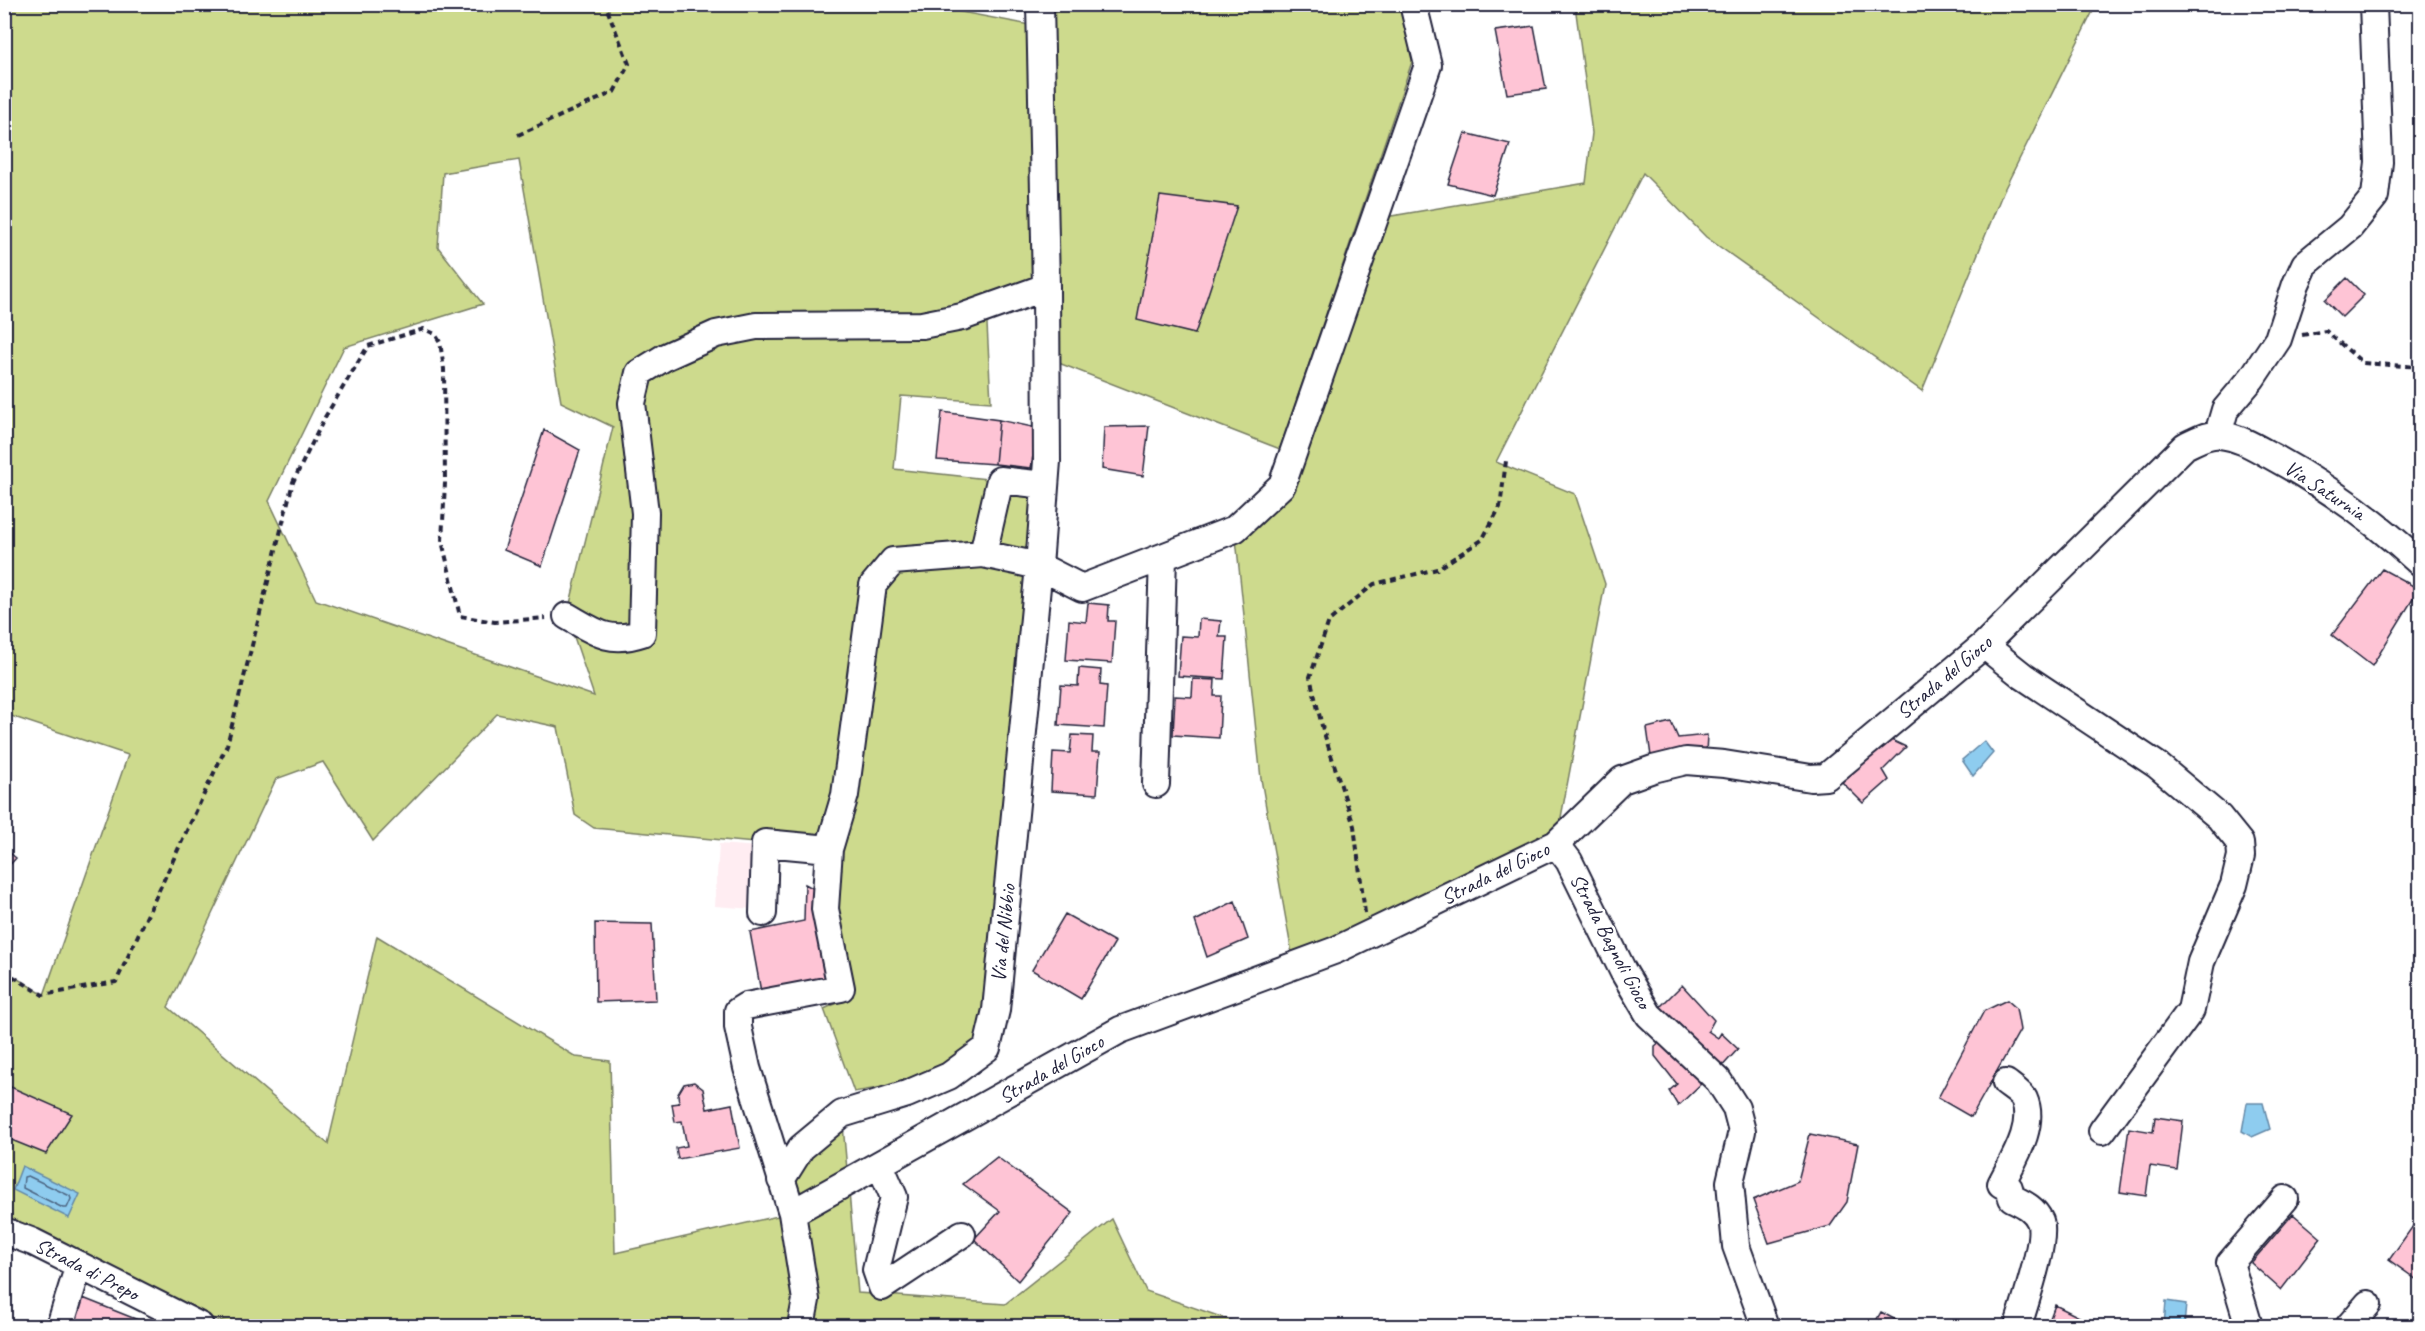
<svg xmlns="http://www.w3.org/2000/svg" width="2425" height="1331" font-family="Caveat,sans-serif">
	<rect width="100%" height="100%" fill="#fff"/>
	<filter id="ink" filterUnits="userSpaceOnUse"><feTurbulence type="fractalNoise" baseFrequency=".0167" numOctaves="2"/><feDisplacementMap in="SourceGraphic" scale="12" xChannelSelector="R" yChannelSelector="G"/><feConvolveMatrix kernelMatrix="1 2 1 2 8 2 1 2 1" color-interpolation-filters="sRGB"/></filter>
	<g filter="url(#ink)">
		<path fill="#ffedf2" d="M719,844L758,847L753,909L715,906Z"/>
		<path fill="#cdda8d" stroke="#787e64" stroke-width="1.5" fill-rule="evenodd" d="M919,4L1030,25L1034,277L987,324L991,402L901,396L894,469L1045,485L987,1048L949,1076L854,1092L824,1009L853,996L829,850L594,828L575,815L558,727L497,714L373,841L323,762L276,779L168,1007L328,1144L377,936L576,1057L610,1061L615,1253L791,1213L781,1180L842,1114L858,1293L1005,1304L1112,1219L1146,1291L1247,1326H237L202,1315L5,1220V971L44,995L128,755L5,714V5ZM519,160L561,402L613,427L567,616L594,696L316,600L269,501L344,347L483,304L438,247L443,173Z
			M1043,5H1404L1416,50L1280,449L1056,362Z
			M1575,5H2096L2003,192L1922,391L1706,237L1643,173L1496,462L1575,494L1605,584L1556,844L1294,965L1261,779L1235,529L1282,485L1374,219L1586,183L1592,133Z"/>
		<path fill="#8eccef" stroke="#6388a7" stroke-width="1.5" d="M1984,741L1993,753L1973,776L1962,760Z
			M2247,1103H2263L2270,1129L2252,1137L2242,1131Z
			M22,1166L80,1194L69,1218L13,1190Z
			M2166,1301L2186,1304L2184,1326H2164Z"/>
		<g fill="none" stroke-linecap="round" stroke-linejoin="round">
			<path stroke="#4d6683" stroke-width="1.5" d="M28,1176L70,1196L71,1199L67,1208H63L23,1188L24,1177Z"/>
		</g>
		<path fill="#fec4d5" stroke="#22223b" stroke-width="1.5" d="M1534,26L1546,89L1507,94L1495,31Z
			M1465,133L1510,144L1493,195L1448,184Z
			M1160,196L1237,206L1195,334L1137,320Z
			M2347,278L2364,295L2342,317L2325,300Z
			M942,412L999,420L995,464L937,460Z
			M999,420L1037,428L1031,468L995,464Z
			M1149,426L1143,476L1102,469L1104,427Z
			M544,430L580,450L542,566L504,550Z
			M2382,569L2419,589L2372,666L2332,635Z
			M1088,603L1109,605L1108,621H1115L1112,663L1066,660L1069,620L1086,622Z
			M1199,619L1221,621L1219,637H1227L1224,679L1178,676L1181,636L1198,637Z
			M1079,668L1101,670L1100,685L1107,686L1104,728L1058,725L1061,685L1078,686Z
			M1193,679L1215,680L1214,696H1221L1219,738L1173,735L1175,696L1192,697Z
			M1671,722L1678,738L1707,735L1706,752L1651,756L1647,728Z
			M1072,735L1093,736L1092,752H1100L1097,794L1051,791L1053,752L1070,753Z
			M1887,738L1906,747L1883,770L1889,780L1863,803L1841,781Z
			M4,848L16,858L4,871Z
			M805,884L820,892L832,978L761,992L750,932L804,921Z
			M1235,901L1248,939L1207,957L1195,921Z
			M1065,914L1115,942L1081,999L1032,970Z
			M595,923L652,924L656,1000L596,1002Z
			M1682,985L1714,1020L1708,1031L1718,1038L1721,1033L1738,1049L1718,1071L1655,1012Z
			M2007,1000L2016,1008L2020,1030L1971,1117L1938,1098L1984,1011Z
			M1667,1036L1707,1078L1678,1106L1669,1091L1677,1084L1655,1056V1046Z
			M694,1082L703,1089L707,1109L732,1104L740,1148L678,1159L676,1148L687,1146L682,1121L675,1122L672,1104L679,1103L678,1094L684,1084Z
			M4,1084L72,1114L46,1154L4,1137Z
			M2155,1117L2183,1121L2177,1170L2150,1166L2146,1196L2120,1192L2129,1128L2153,1132Z
			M1810,1134L1858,1144L1847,1202L1830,1226L1769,1243L1753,1200L1798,1181Z
			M997,1157L1073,1213L1018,1281L974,1239L1000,1211L963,1184Z
			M2293,1214L2321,1238L2281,1290L2251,1263Z
			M2420,1216V1276L2417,1280L2389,1260Z
			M83,1298L153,1326H71Z
			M2055,1305L2081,1318L2079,1326H2047Z
			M1881,1312L1907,1326H1873Z"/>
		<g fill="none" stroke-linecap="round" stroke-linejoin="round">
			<defs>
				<path id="minor" d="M2218,434L2225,410L2252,378L2278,339L2296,284L2305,264L2350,227L2375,196L2379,162L2373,4
					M983,554L1000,480L1045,485
					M567,616C595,632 609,644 642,633L645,513L632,403L639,373L665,357L716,334L756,326L922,325L962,317L1046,287
					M1984,645L2023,676L2157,765L2219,817L2240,843L2241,856L2234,885L2201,962L2191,1010L2102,1131
					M1156,784L1163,557
					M1556,844L1569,861L1623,971L1649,1015L1718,1080L1736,1108L1742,1131L1730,1182L1736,1246L1765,1326
					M829,849L845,795L873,585L893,561L983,554L1039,566L1082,588L1235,529L1282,485L1428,65L1413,4
					M763,913L765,843L829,849L825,909L841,988L746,1006L738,1011V1027L747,1068L792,1213L806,1300L801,1326
					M2006,1083C2011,1087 2021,1093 2024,1099C2036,1126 2013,1160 2001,1184L2009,1188L2012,1198C2024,1204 2034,1208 2040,1221C2047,1240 2024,1305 2018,1326
					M880,1165L894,1197L876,1270L882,1287L962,1234
					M781,1180L801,1148L842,1114L907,1094L949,1076L987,1048L996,1010L1039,566L1047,461L1046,287L1040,4
					M792,1213L1120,1030L1336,950L1556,844L1622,780L1653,769L1686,761L1724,764L1811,778L1826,777L1984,645L2185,446C2196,441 2208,433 2220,435C2240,437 2258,449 2275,458C2328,487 2376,522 2420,563
					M4,1231L33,1242L200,1326
					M60,1326L79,1265
					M2249,1326L2230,1263L2285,1199
					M2349,1326L2368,1304"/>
			</defs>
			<use href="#minor" stroke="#22223b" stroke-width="30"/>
			<path stroke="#22223b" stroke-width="4" stroke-dasharray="6 4.5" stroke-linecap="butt" d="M518,135L614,92L629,64L605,4
				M2302,335L2326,331L2363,363L2420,367
				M1365,913L1354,826L1323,730L1310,677L1329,621L1374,584L1437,569L1482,540L1500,507L1506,461
				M4,971L43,995L116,982L227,745L293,482L325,417L368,346L424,329L435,334L440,342L444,369L445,483L442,541L460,616L495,622L546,618"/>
			<use href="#minor" stroke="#fff" stroke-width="26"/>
		</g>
	</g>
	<g text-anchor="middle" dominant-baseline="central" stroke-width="5" stroke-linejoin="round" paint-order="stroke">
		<g font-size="21" fill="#22223b" stroke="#fff">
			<text transform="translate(2325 490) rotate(33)">Via Saturnia</text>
			<text transform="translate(1944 677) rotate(-40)">Strada del Gioco</text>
			<text transform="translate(1495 873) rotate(-26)">Strada del Gioco</text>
			<text transform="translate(1003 933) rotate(-84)">Via del Nibbio</text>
			<text transform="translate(1611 941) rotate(62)">Strada Bagnoli Gioco</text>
			<text transform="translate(1051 1069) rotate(-30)">Strada del Gioco</text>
			<text transform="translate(87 1269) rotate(27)">Strada di Prepo</text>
		</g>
	</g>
	<rect width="2425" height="1331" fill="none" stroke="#fff" stroke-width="24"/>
	<rect x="12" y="12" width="2401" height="1307" fill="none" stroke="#22223b" stroke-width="2" filter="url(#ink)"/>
</svg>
